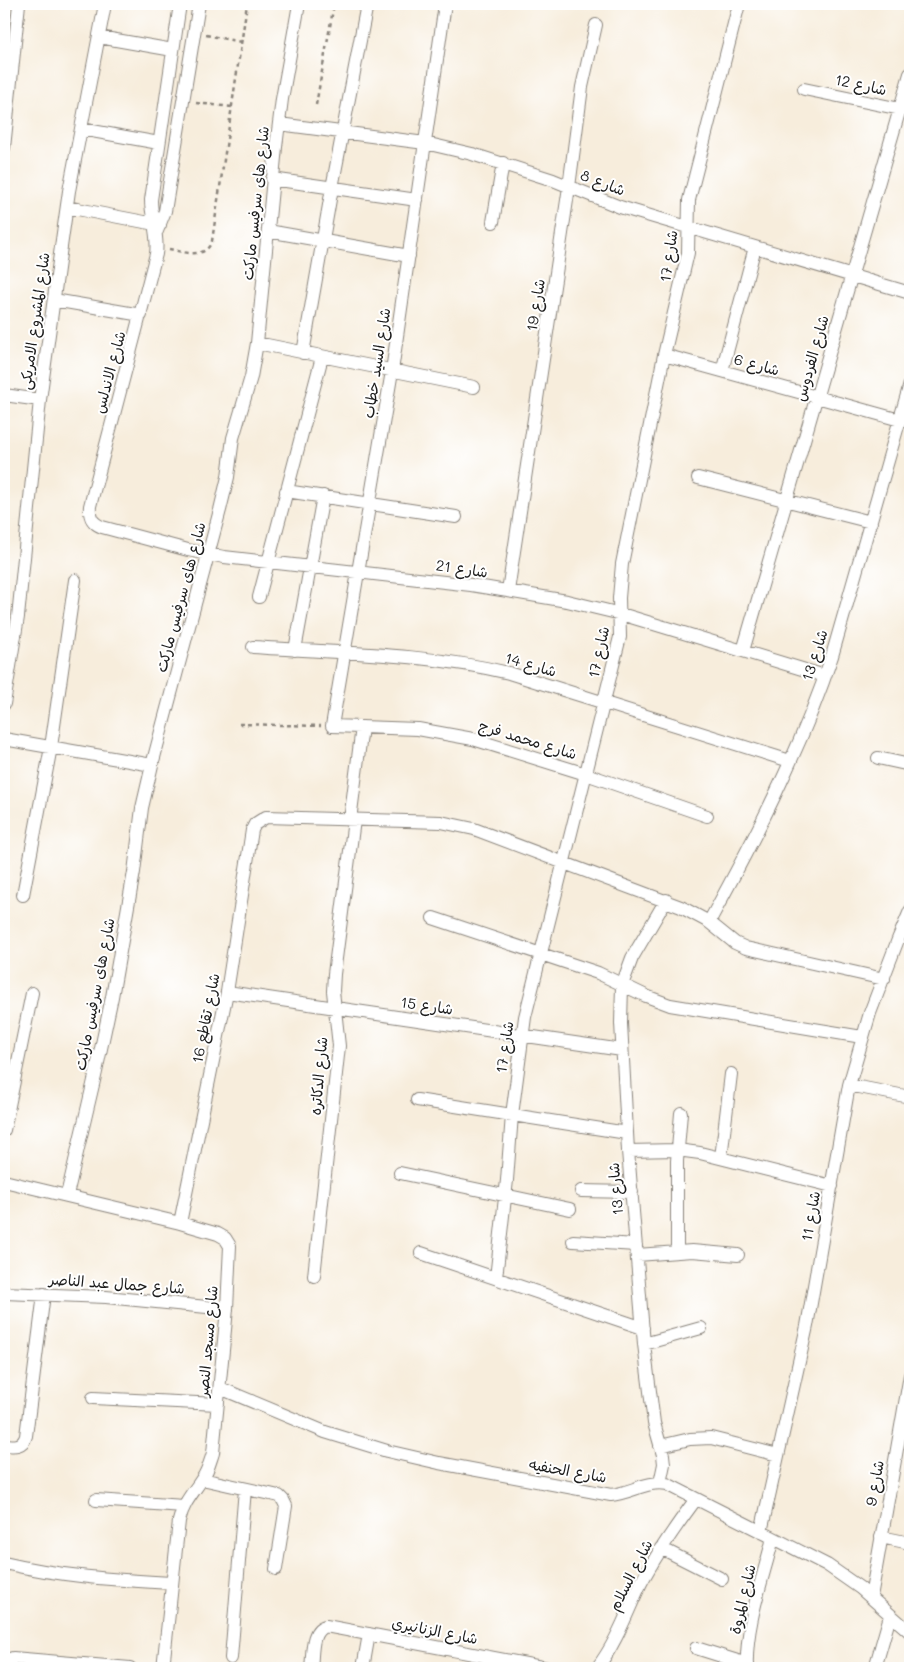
<svg xmlns="http://www.w3.org/2000/svg" width="914" height="1672" font-family="Mali,'Playpen Sans Arabic',sans-serif">
	<rect width="100%" height="100%" fill="#fff"/>
	<filter id="ink" filterUnits="userSpaceOnUse"><feTurbulence type="fractalNoise" baseFrequency=".02" numOctaves="2"/><feDisplacementMap in="SourceGraphic" scale="10" xChannelSelector="R" yChannelSelector="G"/><feConvolveMatrix kernelMatrix="1 2 1 2 8 2 1 2 1" color-interpolation-filters="sRGB"/></filter>
	<filter id="wash" filterUnits="userSpaceOnUse"><feTurbulence type="fractalNoise" baseFrequency=".0096" numOctaves="4" result="noise"/><feDisplacementMap in="SourceGraphic" scale="20" xChannelSelector="R" yChannelSelector="G"/><feGaussianBlur stdDeviation="1.12" result="paint"/><feColorMatrix in="noise" values="0 0 0 0 0 0 0 0 0 0 0 0 0 0 0 0 0 1.4 0 .05"/><feComposite in="paint" operator="in"/></filter>
	<g filter="url(#wash)">
		<rect width="100%" height="100%" fill="#f7eddc"/>
	</g>
	<g filter="url(#ink)">
		<g fill="none" stroke-linecap="round" stroke-linejoin="round">
			<defs>
				<path id="street" d="M180,4L151,200C151,218 159,235 156,254L90,506C89,517 92,523 102,527L188,550L224,557L471,585L567,601L621,614L825,676
					M445,4L392,371L332,726L418,729L473,739L586,774L707,816
					M99,37L173,50
					M804,89L910,111
					M279,124L425,143L472,154L553,180L620,207L910,293
					M81,129L159,143
					M4,148L19,4
					M272,179L417,200
					M67,207L160,225
					M493,222L503,163
					M157,231L165,211L199,4
					M268,231L409,256
					M54,300L141,315
					M257,343L474,387
					M303,353L332,188L367,4
					M664,355L900,420
					M722,371L755,247
					M4,395L40,400
					M698,478L871,522
					M286,491L456,517
					M508,591L569,187L582,87L596,25
					M259,597L322,357
					M253,647C338,653 425,653 509,673L790,761
					M295,650L323,496
					M743,651L910,74
					M4,704L18,617L40,400L60,254L69,191L105,4
					M4,739L152,765
					M878,758L910,765
					M350,820L362,727
					M23,895L51,747L75,580
					M433,918L598,973L646,996L670,1005L862,1037
					M709,922C756,836 801,749 832,656L910,384
					M227,992L622,1050
					M849,1085L910,1097
					M417,1100L627,1133
					M4,1130L32,993
					M628,1151L677,1150L700,1153L832,1186
					M721,1158L731,1074
					M400,1173L570,1209
					M4,1181L180,1223L218,1234L225,1238L230,1246L227,1309L213,1453C210,1462 208,1471 202,1479C193,1493 183,1503 179,1521L163,1668
					M581,1191L632,1192
					M67,1195L96,1072L112,997L134,872L142,808L152,765L220,510L228,477L233,438L251,377L257,343L276,147L282,99L299,4
					M180,1223L227,992L252,830L255,824L266,817L441,822L474,829L681,907L709,922L735,943L746,948L884,979
					M573,1241L636,1245
					M677,1251V1161L681,1113
					M421,1253L643,1328
					M637,1255L692,1251L738,1255
					M314,1276L339,1046L333,991L334,974L354,820
					M496,1278L507,1180L512,1115L525,1017L620,637L619,598L622,564L664,355L688,253L689,200L739,4
					M4,1293L106,1297L227,1309
					M644,1344L701,1328
					M220,1388L325,1432L387,1451L439,1463L611,1495C631,1493 648,1480 667,1484L827,1565L860,1588L910,1632
					M93,1398L218,1404
					M4,1445C14,1446 23,1447 26,1436L44,1294
					M660,1446L690,1439L711,1438L778,1455
					M202,1479L279,1496L283,1500L286,1506L276,1569
					M660,1483L664,1464L663,1455L654,1423L644,1344L628,1151L621,1023L622,985L632,958L666,900
					M96,1500L184,1506
					M761,1532L807,1326L849,1085L870,1013L899,937L910,911
					M881,1537L910,1543
					M661,1548L722,1579
					M4,1563C59,1576 114,1580 171,1583
					M871,1597L910,1375
					M696,1648L747,1664
					M231,1658L245,1489
					M4,1665L7,1660L13,1658L130,1668
					M311,1668C313,1655 310,1629 326,1626L547,1668
					M363,1668L369,1634
					M597,1668C617,1642 627,1612 641,1583C657,1553 676,1526 696,1499
					M747,1668C745,1626 763,1579 773,1538
					M875,1668L890,1616"/>
			</defs>
			<use href="#street" stroke="#8a847c" stroke-width="14"/>
			<path stroke="#8a847c" stroke-width="2.5" stroke-dasharray="4 4" stroke-linecap="butt" d="M206,35L241,42
				M196,103L232,107
				M316,105L334,4
				M169,249C184,252 205,260 212,241L247,4
				M239,724L321,726"/>
			<use href="#street" stroke="#fff" stroke-width="12"/>
		</g>
	</g>
	<g text-anchor="middle" dominant-baseline="central" stroke-width="4" stroke-linejoin="round" paint-order="stroke">
		<g font-size="15" fill="#1c1c1c" stroke="#fff">
			<text transform="translate(861 84) rotate(12)">شارع 12</text>
			<text transform="translate(603 182) rotate(21)">شارع 8</text>
			<text transform="translate(255 203) rotate(-84)">شارع هاى سرفيس ماركت</text>
			<text transform="translate(668 256) rotate(-82)">شارع 17</text>
			<text transform="translate(535 305) rotate(-81)">شارع 19</text>
			<text transform="translate(34 321) rotate(-82)">شارع المشروع الامريكى</text>
			<text transform="translate(811 358) rotate(-74)">شارع الفردوس</text>
			<text transform="translate(376 363) rotate(-81)">شارع السيد خطاب</text>
			<text transform="translate(757 364) rotate(15)">شارع 6</text>
			<text transform="translate(109 372) rotate(-75)">شارع الاندلس</text>
			<text transform="translate(462 568) rotate(8)">شارع 21</text>
			<text transform="translate(180 597) rotate(-75)">شارع هاى سرفيس ماركت</text>
			<text transform="translate(598 652) rotate(-78)">شارع 17</text>
			<text transform="translate(814 655) rotate(-72)">شارع 13</text>
			<text transform="translate(531 664) rotate(16)">شارع 14</text>
			<text transform="translate(528 739) rotate(17)">شارع محمد فرج</text>
			<text transform="translate(94 994) rotate(-79)">شارع هاى سرفيس ماركت</text>
			<text transform="translate(427 1005) rotate(8)">شارع 15</text>
			<text transform="translate(205 1018) rotate(-79)">شارع تقاطع 16</text>
			<text transform="translate(504 1047) rotate(-82)">شارع 17</text>
			<text transform="translate(318 1076) rotate(-85)">شارع الدكاتره</text>
			<text transform="translate(615 1189) rotate(-95)">شارع 13</text>
			<text transform="translate(810 1216) rotate(-80)">شارع 11</text>
			<text transform="translate(117 1283) rotate(4)">شارع جمال عبد الناصر</text>
			<text transform="translate(207 1341) rotate(-85)">شارع مسجد النصر</text>
			<text transform="translate(568 1470) rotate(10)">شارع الحنفيه</text>
			<text transform="translate(874 1483) rotate(-80)">شارع 9</text>
			<text transform="translate(630 1575) rotate(-63)">شارع السلام</text>
			<text transform="translate(742 1599) rotate(-77)">شارع المروة</text>
			<text transform="translate(435 1630) rotate(11)">شارع الزنانيري</text>
		</g>
	</g>
	<rect width="914" height="1672" fill="none" stroke="#fff" stroke-width="20"/>
</svg>
